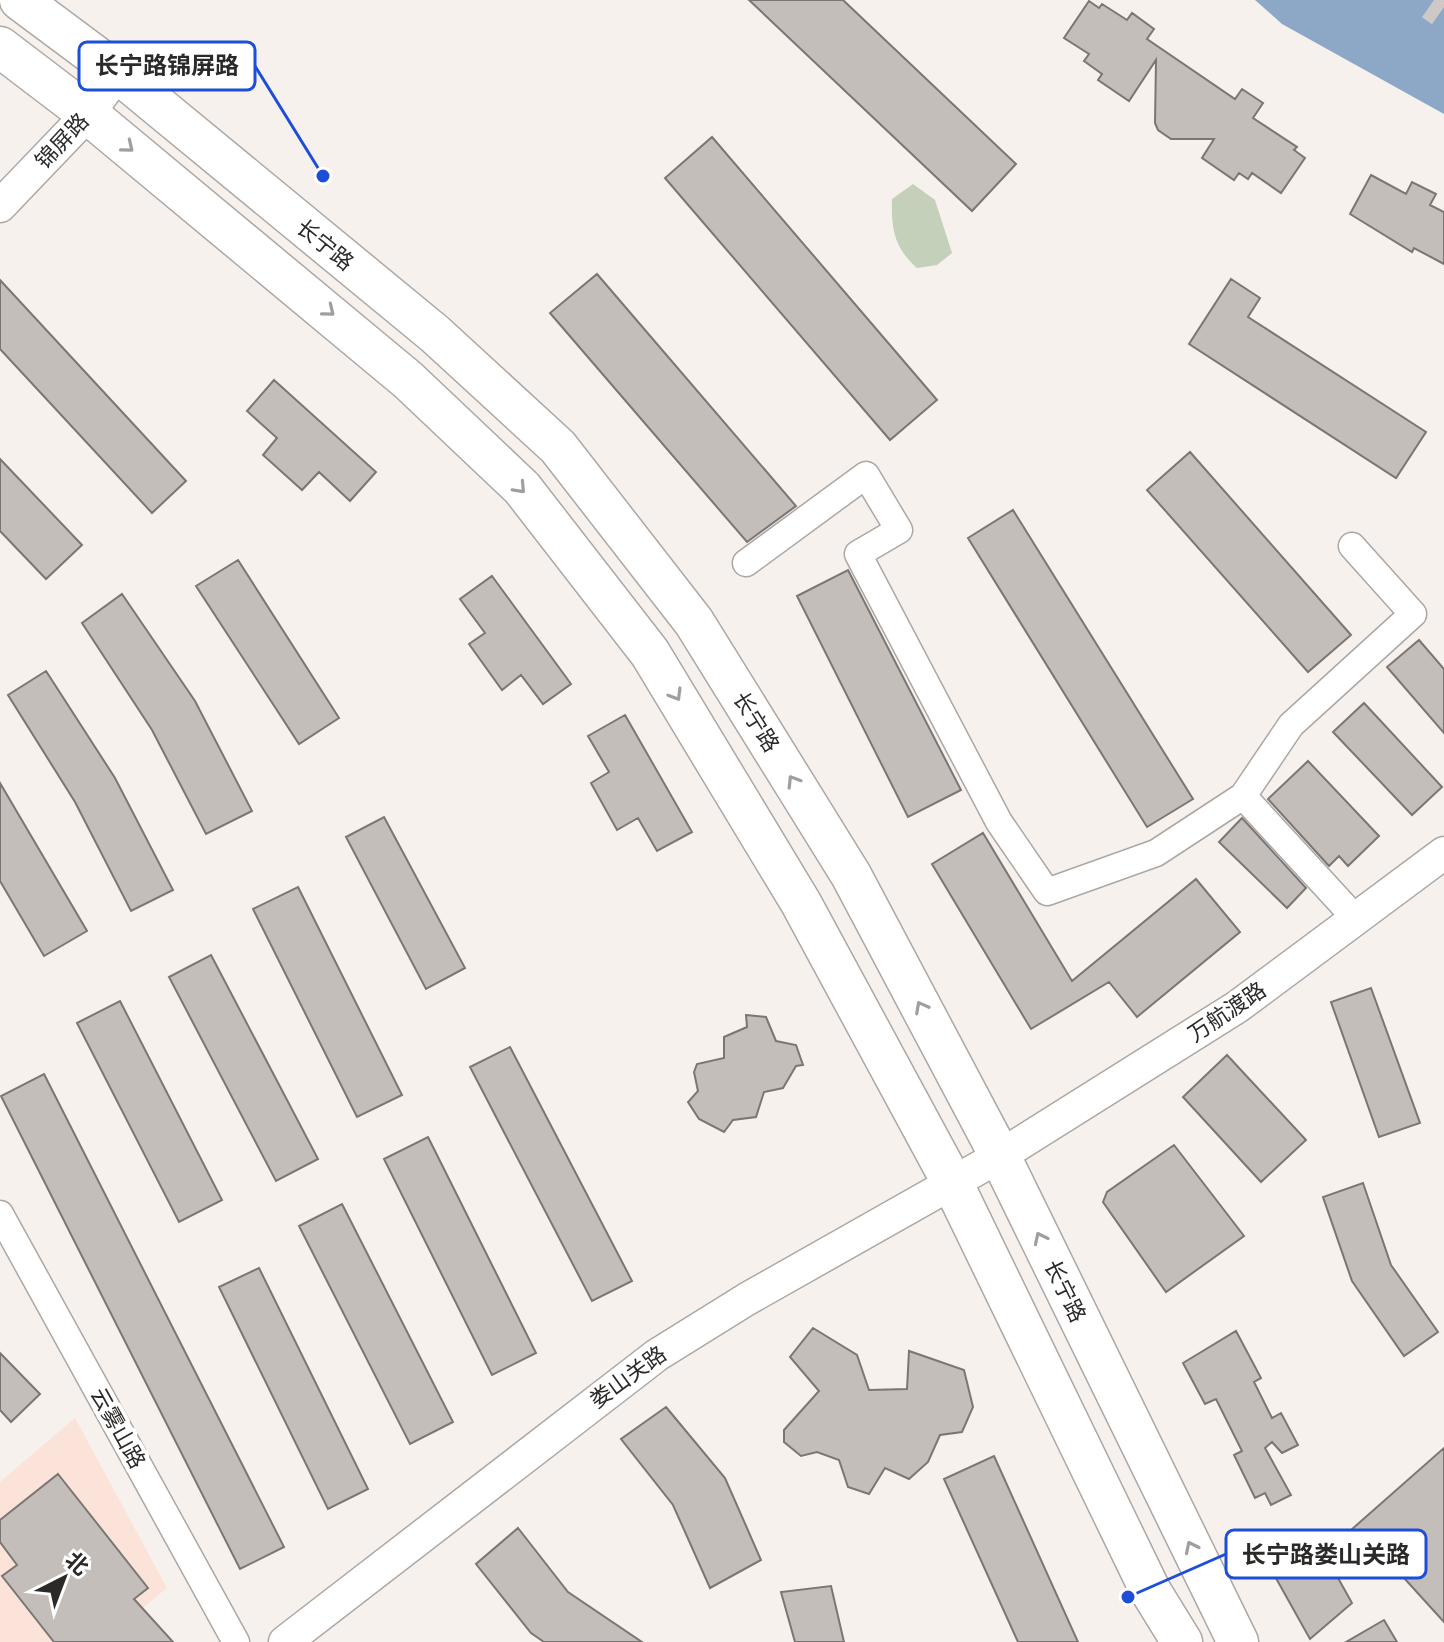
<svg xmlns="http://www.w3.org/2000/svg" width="1444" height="1642" font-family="Signika,'Noto Sans SC',sans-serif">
	<rect width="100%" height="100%" fill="#f7f1ee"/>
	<path fill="#fbe3d9" d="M75,1418L167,1588L101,1642H0V1482Z"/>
	<path fill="#c4d0b9" d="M913,184L935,200L952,253L937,265L917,268C894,248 891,228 892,199Z"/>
	<path fill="#8da8c7" d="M1255,0H1444V114L1282,24Z"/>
	<path fill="#c4beba" stroke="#7b7673" stroke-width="2" d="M749,0H843L1016,164L972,211Z
		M1089,1L1099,8L1102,4L1127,20L1132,13L1154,29L1147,39L1235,99L1242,89L1263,103L1253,118L1297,147L1294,150L1305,158L1281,193L1252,173L1248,179L1239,173L1234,180L1202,158L1214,139H1171L1158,130L1155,123L1156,60L1129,101L1098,80L1102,74L1084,61L1089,54L1064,38Z
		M712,137L937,400L890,440L665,178Z
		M1371,175L1406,194L1412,182L1436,194L1430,205L1444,212V264L1414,248L1412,252L1350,214Z
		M597,274L796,506L747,542L550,313Z
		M1231,279L1260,298L1248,317L1426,432L1396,478L1189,344Z
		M0,280L186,481L152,513L0,349Z
		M274,380L376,472L350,501L319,472L302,490L263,455L277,438L247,411Z
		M1190,452L1351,635L1308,672L1147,490Z
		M0,459L82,545L46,579L0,531Z
		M1013,510L1193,799L1147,827L968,538Z
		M238,560L339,718L299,744L196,586Z
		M848,570L961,790L908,817L797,596Z
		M492,576L571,684L543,704L521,675L502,690L469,644L485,633L460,599Z
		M122,594L195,701L252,811L206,834L152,730L82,623Z
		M1419,640L1444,669V733L1387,667Z
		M46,671L115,778L173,890L131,911L75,802L8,695Z
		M1364,703L1442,787L1412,815L1333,732Z
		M625,715L692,832L657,851L638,818L617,830L591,783L609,772L588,736Z
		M1308,761L1379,836L1348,866L1339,856L1329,866L1268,799Z
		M0,783L87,931L44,956L0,881Z
		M384,817L465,968L426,989L346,837Z
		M1242,818L1306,888L1287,908L1219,842Z
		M983,833L1072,981L1196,879L1240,932L1137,1017L1109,982L1031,1029L932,864Z
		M298,887L402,1095L357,1117L253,909Z
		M211,955L318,1159L276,1181L169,977Z
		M1371,988L1420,1123L1379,1137L1331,1002Z
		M120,1001L222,1200L179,1222L77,1023Z
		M746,1015L766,1017L776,1041L796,1045L803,1065L796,1066L783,1088L764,1092L756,1117L733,1120L724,1132L699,1119L688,1102L698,1091L694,1072L697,1064L724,1058V1037L747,1027Z
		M510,1047L632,1281L592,1301L470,1067Z
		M1227,1055L1306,1140L1261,1182L1183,1097Z
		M44,1074L284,1547L240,1569L1,1096Z
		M428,1137L536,1353L492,1375L384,1159Z
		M1174,1145L1244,1236L1166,1292L1103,1202L1107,1192Z
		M1363,1183L1391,1265L1438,1332L1404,1356L1352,1281L1323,1197Z
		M342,1204L453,1422L410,1444L299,1226Z
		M259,1268L368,1489L328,1509L219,1287Z
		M813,1328L857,1355L869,1390L907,1389L909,1351L964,1370L973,1407L962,1432L940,1435L928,1462L909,1479L885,1468L869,1494L848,1487L839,1460L817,1452L801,1456L784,1442V1430L819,1391L790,1357Z
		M1236,1331L1261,1378L1254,1382L1272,1418L1281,1413L1298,1445L1282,1453L1272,1442L1265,1448L1291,1495L1271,1505L1265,1493L1255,1498L1234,1455L1242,1451L1216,1399L1205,1404L1183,1363Z
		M0,1353L40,1394L11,1422L0,1410Z
		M666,1407L725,1478L761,1560L710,1588L673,1505L621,1439Z
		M1444,1448V1622L1394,1567L1388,1572L1351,1530Z
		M994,1456L1078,1642H1018L944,1479Z
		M58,1474L148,1588L134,1599L173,1642H54L2,1576L17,1565L0,1542V1520Z
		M518,1528L568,1592L642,1642H544L531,1633L476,1564Z
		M1319,1544L1352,1603L1310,1639L1272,1571Z
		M831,1586L844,1642H795L781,1592Z
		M1384,1620L1397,1642H1346Z"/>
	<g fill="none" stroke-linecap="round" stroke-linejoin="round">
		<path stroke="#cec9c6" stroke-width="42" stroke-dasharray="42 21" stroke-linecap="butt" d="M1434,0L1444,7"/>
		<defs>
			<path id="minor" d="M746,563L866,475L899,530L858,554L999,822L1047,892L1156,853L1243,796L1291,725L1413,614L1352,546
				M1243,796L1357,920
				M0,1214L236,1642"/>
			<path id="tertiary" d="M0,206L88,114L118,73
				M285,1642L657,1355L747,1299L1000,1156L1237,1007L1444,853"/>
			<path id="primary" d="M20,0L118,73L435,334L558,447L694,622L851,875L1000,1156L1238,1642
				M0,47L88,114L408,380L522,488L650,653L801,903L953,1184L1150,1590L1182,1642"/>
		</defs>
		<use href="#minor" stroke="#ada7a4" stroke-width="29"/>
		<use href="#tertiary" stroke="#ada7a4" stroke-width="35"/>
		<use href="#primary" stroke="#ada7a4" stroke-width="43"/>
		<use href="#minor" stroke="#fff" stroke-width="26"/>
		<use href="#tertiary" stroke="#fff" stroke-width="32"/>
		<use href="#primary" stroke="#fff" stroke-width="40"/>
	</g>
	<defs><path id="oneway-chevron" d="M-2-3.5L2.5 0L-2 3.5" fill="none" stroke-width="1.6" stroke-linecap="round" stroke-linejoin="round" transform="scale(2)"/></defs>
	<g stroke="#a09f9e">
		<use href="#oneway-chevron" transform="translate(128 147) rotate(39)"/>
		<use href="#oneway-chevron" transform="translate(329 311) rotate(39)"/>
		<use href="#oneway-chevron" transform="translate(520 488) rotate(47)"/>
		<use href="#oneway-chevron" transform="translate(676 695) rotate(59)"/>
		<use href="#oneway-chevron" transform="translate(793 781) rotate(-122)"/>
		<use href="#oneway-chevron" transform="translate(921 1007) rotate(-118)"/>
		<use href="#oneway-chevron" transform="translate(1040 1238) rotate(-116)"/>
		<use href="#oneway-chevron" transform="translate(1191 1547) rotate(-116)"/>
	</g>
	<g text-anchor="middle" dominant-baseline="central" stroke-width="8" stroke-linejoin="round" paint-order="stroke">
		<g font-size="22" fill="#2c2a28" stroke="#fff">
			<text transform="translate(62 141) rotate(-47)">锦屏路</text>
			<text transform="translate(325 245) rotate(39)">长宁路</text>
			<text transform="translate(756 722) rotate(58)">长宁路</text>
			<text transform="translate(1227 1012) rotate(-34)">万航渡路</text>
			<text transform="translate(1065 1291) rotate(64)">长宁路</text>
			<text transform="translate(628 1377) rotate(-36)">娄山关路</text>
			<text transform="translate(118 1428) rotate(61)">云雾山路</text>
		</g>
	</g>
	<path fill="none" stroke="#1d4ed8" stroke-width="3" d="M323 176L255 66M1128 1597L1226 1554"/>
	<g fill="#1d4ed8" stroke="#fff" stroke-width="3">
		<circle cx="323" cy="176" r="8"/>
		<circle cx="1128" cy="1597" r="8"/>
	</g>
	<g fill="#fff" stroke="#1d4ed8" stroke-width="3">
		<rect x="79" y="42" width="176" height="48" rx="8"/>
		<rect x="1226" y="1530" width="200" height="48" rx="8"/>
	</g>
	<g font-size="24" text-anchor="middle" font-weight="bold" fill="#2c2a28">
		<text x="167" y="74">长宁路锦屏路</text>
		<text x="1326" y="1563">长宁路娄山关路</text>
	</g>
	<g transform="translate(64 1578) rotate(42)" stroke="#ffffff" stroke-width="6" paint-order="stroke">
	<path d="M0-6L14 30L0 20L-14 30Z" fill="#2c2a28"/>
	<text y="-12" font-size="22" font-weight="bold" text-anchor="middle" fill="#2c2a28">北</text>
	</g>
</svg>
